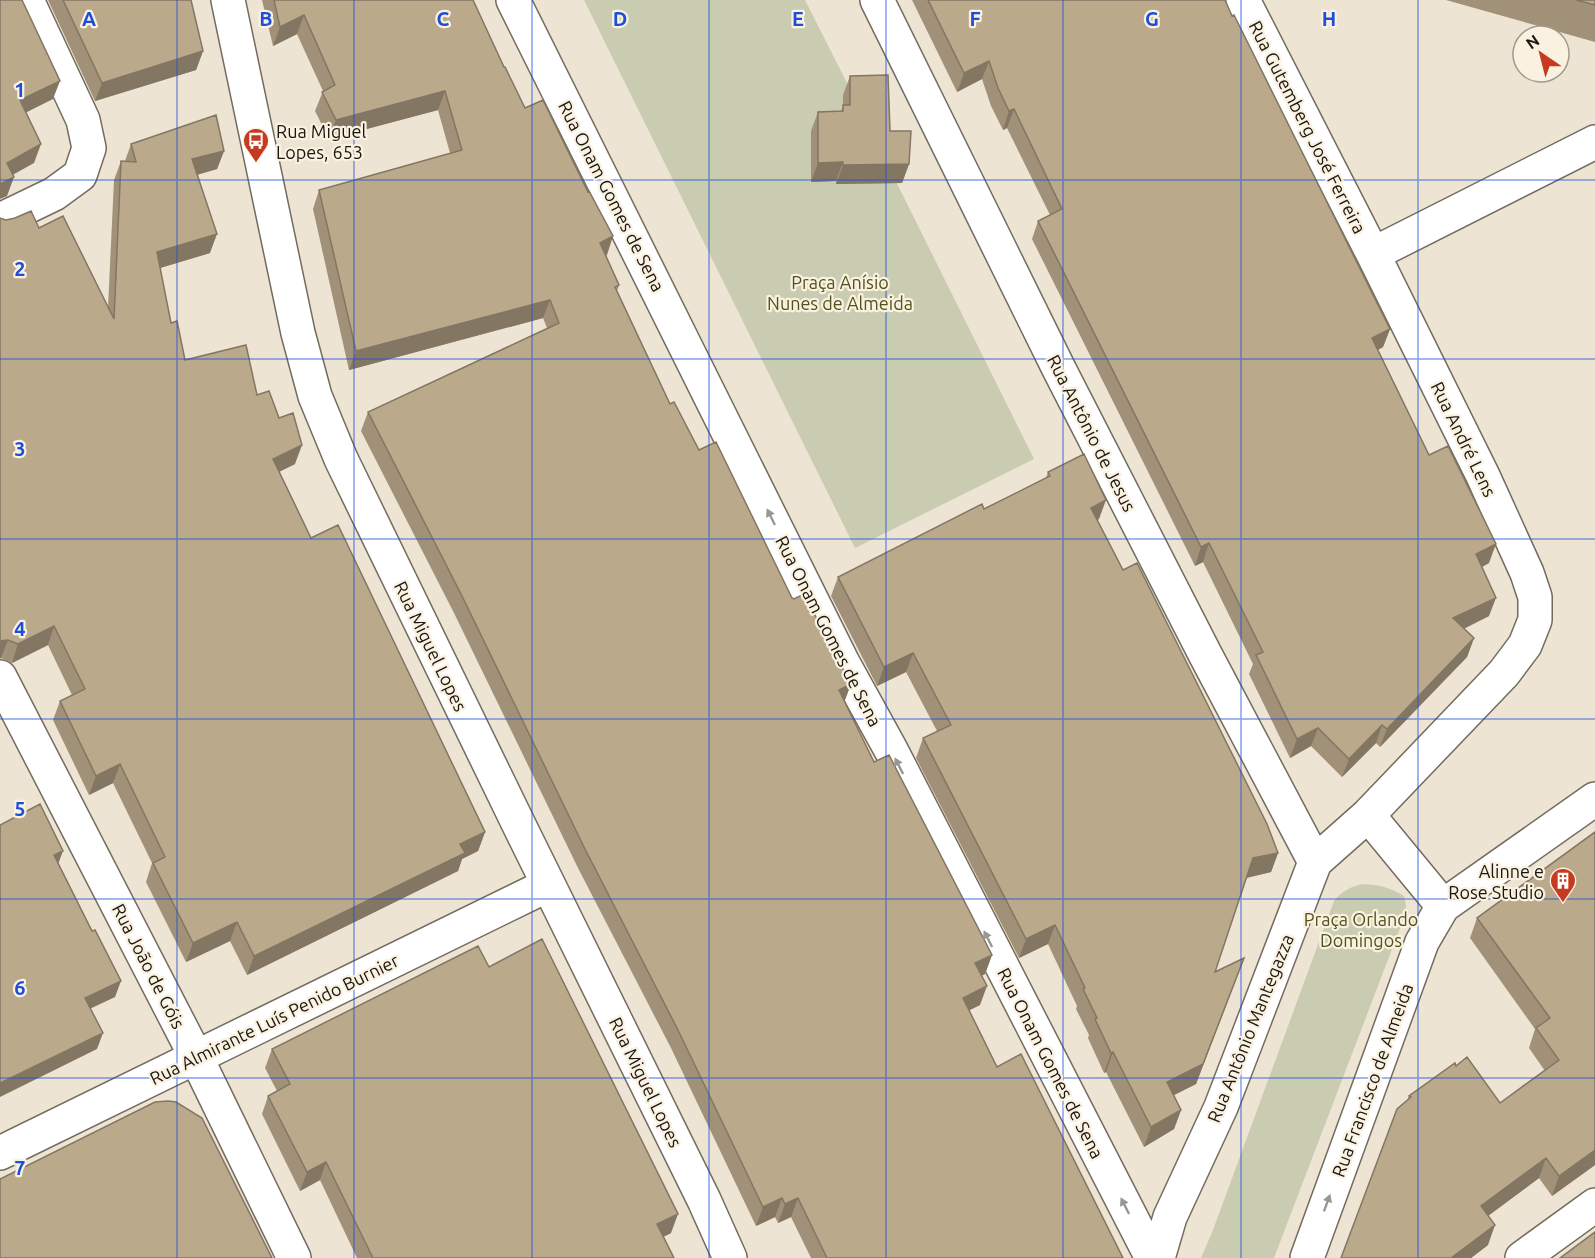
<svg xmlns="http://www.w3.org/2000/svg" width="1595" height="1258" font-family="Ubuntu,sans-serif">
	<rect width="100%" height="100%" fill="#ede4d4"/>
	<path fill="#caccb1" d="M584,0H805L848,85L1034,459L855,548Z
		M1362,884C1378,885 1390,887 1404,896L1406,906L1402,923L1274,1258H1201L1213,1230L1334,901C1342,891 1350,887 1362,884Z"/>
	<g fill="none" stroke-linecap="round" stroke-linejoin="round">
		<defs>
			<path id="minor" d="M228,0L298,333L315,396L341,459L520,827L704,1200L730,1258
				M513,0L843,663L891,750L1152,1258
				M877,0L1058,367L1205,654L1315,862
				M0,220L54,194L80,175L89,148L83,120L27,0
				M1373,254L1595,142
				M0,677L196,1057L294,1258
				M1368,815L1443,906
				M0,1153L548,885
				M1158,1258L1170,1217L1221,1107L1315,862L1368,815L1504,673L1525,645L1535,620V597L1527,573L1483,476L1373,254L1243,0
				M1307,1258L1422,942L1443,906L1595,799
				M1522,1258L1595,1205"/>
		</defs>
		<use href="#minor" stroke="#736b5d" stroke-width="36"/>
		<use href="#minor" stroke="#fff" stroke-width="33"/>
	</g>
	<path fill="#a19178" d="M48,0H191L203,51L196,70L95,101Z
		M262,0H473L504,67L525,108L588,192L613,236L606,255L619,285L617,291L670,404L792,598L851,684L844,701L874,762L992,955L985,974L981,976L980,1005L969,1010L997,1067L1123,1258H811L791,1217L778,1223L775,1217L756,1226L671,1048L578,868L454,613L361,431L368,412L547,328L543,318L349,370L313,209L319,190L450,153L438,110L329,139L315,111L323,91L297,34L273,46Z
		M912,0H1225L1232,16L1390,329L1383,347L1378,350L1429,455L1489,563L1482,567L1489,616L1464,629L1474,638L1467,657L1380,747L1376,743L1342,777L1311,746L1290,758L1249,674L1253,664L1203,562L1195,566L1032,239L1038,221L1050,215L1007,128L1003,130L991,106L982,79L957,92Z
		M1446,0H1595V42Z
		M850,76L890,131L909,164L902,183L836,184V181L811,182V131L818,112L841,111L843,106V95Z
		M131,144L224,151L217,169L197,175L210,253L160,268L171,323L185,360L257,395L295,464L279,472L311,538L485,832L478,851L462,859L458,871L247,975L230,941L186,962L146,882L152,863L113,783L89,795L53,720L60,701L72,695L48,645L12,663L1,658L39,228L108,308L114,180L121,161H125Z
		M1048,472L1099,519L1097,520L1123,570L1278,853L1271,872L1246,878L1215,972L1237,977L1196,1084L1174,1095L1181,1110L1174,1129L1144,1147L1106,1072L1104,1073L1088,1038L1089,1035L1076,1009L1077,1006L1048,944L1019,958L916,758L923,738L937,731L906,672L877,686L831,596L838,577L984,509L1046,478Z
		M1595,832V1165L1552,1196L1539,1178L1488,1216V1245L1471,1258H1341L1409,1096L1456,1066L1500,1103L1545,1071L1529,1048L1535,1029L1470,938L1477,918Z
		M489,967L671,1233L663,1237L674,1258H357L320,1180L300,1191L262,1114L268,1096L277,1091L265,1068L272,1049Z"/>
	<path fill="#837662" d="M304,15L297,34L273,46L280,27Z
		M203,51L196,70L95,101L102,83Z
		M989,61L982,79L957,92L964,73Z
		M60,81L53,99L13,119L20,100Z
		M445,91L438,110L329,139L336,120Z
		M1014,109L1007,128L1003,130L1009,111Z
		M41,144L34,163L0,182L7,163Z
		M224,151L217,169L185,178L192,159Z
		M843,162L836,181L811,182L818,163Z
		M909,164L902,183L836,184L843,165Z
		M14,177L7,196L0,199V184Z
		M217,234L210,253L150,271L157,252Z
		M613,236L607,255L593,262L600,243Z
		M550,300L543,318L349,370L356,351Z
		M1390,329L1383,347L1365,357L1372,338Z
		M302,445L295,464L266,478L273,459Z
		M1106,500L1099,519L1084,527L1091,508Z
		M1209,543L1203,562L1195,566L1201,547Z
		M1496,544L1489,563L1470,573L1476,554Z
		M1496,598L1489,616L1446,637L1453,618Z
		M54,626L48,645L12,663L18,644Z
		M1474,638L1467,657L1380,747L1387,729Z
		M8,640L1,658L0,659V641Z
		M913,653L906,672L877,686L884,667Z
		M851,684L844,703L839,690Z
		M1382,725L1376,743L1342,777L1349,759Z
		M1318,728L1311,746L1290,758L1297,739Z
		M120,764L113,783L89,795L96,776Z
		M485,832L478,851L462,859L458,871L247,975L254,956L460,844Z
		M63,851L57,867L54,855Z
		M1278,853L1271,872L1246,878L1253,858Z
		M237,922L230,941L186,962L193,943Z
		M1055,925L1048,944L1019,958L1026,939Z
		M992,955L985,974L968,982L975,963Z
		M1244,958L1196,1084L1160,1102L1167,1082Z
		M121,981L115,997L79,1014L85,998Z
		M987,986L980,1005L956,1017L963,998Z
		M103,1033L97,1049L0,1097V1083Z
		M1113,1052L1106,1072L1104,1073L1111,1053Z
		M1181,1110L1174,1129L1144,1147L1151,1127Z
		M1595,1150V1165L1552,1196L1559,1176Z
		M1546,1158L1539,1178L1473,1227L1481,1206Z
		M326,1162L320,1180L300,1191L307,1172Z
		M782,1198L775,1217L756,1226L763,1207Z
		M798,1198L791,1217L778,1223L785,1204Z
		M678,1214L671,1233L651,1243L657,1224Z
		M1495,1225L1488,1245L1471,1258H1451Z"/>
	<path fill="#bba98c" stroke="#837662" stroke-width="1.5" d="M0,0H22L60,81L20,100L41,144L7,163L14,177L0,184Z
		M63,0H191L203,51L102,83Z
		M274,0H473L504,67H505L525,108L543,100L588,192L589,191L613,236L600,243L619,285L615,287L670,404L674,402L699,450L716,442L792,598L794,599L804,594L851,684L839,690L874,762L889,755L992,955L975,963L987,986L963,998L997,1067L1021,1054L1123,1258H827L798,1198L785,1204L782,1198L763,1207L678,1030L585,849L461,594L368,412L559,323L550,300L356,351L319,190L462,150L445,91L336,120L322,92L335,85L304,15L280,27Z
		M928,0H1225L1232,16L1234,15L1390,329L1372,338L1429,455L1448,446L1496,544L1476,554L1496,598L1453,618L1474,638L1387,729L1382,725L1349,759L1318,728L1297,739L1256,655L1263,652L1209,543L1201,547L1038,221L1062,209L1014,109L1009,111L998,88L989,61L964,73Z
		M1576,0H1595V5Z
		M888,75L890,131H911L909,164L843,165V162L818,163V112L843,111V105H850V76Z
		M216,115L224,151L192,159L217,234L157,252L171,323L177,321L185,360L246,345L257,395L269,391L279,418L293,413L302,445L273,459L311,538L338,525L485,832L460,844L465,853L254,956L237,922L193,943L153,863L165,857L120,764L96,776L60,701L85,689L54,626L18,644L8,640L0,641V218L6,220L15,218L31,211L39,228L63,216L114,319L121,161L136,162L131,144Z
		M1084,454L1106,500L1091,508L1123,570L1137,563L1267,824L1278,853L1253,858L1215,972L1244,958L1203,1064L1167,1082L1181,1110L1151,1127L1113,1052L1111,1053L1095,1019L1097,1018L1083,989L1085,988L1055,925L1026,939L923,738L951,725L913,653L884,667L838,577L982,504L984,509L1050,476L1048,472Z
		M40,804L63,851L54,855L92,931L95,930L121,981L85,998L103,1033L0,1083V825Z
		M1595,832V1150L1559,1176L1546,1158L1481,1206L1495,1225L1451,1258H1341L1397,1109L1411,1097L1409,1096L1455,1063L1456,1066L1467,1057L1500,1103L1559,1060L1536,1028L1550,1018L1477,918Z
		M542,939L678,1214L657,1224L674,1258H373L326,1162L307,1172L268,1096L290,1084L272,1049L478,946L489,967Z
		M168,1101L176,1102L202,1118L272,1258H0V1179L155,1102Z
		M1595,1232V1258H1560Z"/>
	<defs><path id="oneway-solid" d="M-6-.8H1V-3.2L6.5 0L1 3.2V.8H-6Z" transform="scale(1.5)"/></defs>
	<g fill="#989794">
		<use href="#oneway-solid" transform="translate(771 517) rotate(-116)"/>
		<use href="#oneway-solid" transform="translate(899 766) rotate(-117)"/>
		<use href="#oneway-solid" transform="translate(988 939) rotate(-117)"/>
		<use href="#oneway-solid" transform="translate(1327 1203) rotate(-70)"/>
		<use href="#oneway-solid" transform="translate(1125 1206) rotate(-117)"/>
	</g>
	<path fill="none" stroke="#1d4ed8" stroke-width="1.5" stroke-opacity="0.55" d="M177,0V1258M354,0V1258M532,0V1258M709,0V1258M886,0V1258M1063,0V1258M1241,0V1258M1418,0V1258M0,180H1595M0,359H1595M0,539H1595M0,719H1595M0,899H1595M0,1078H1595"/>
	<defs>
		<symbol id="bus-pin" viewBox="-11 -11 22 30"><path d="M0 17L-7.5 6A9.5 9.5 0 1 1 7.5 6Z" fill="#c63b1f" stroke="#faf1e1"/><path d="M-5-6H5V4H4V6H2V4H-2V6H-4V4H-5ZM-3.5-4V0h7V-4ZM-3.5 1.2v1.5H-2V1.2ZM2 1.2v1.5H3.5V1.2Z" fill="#fff"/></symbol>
		<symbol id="building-pin" viewBox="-11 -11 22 30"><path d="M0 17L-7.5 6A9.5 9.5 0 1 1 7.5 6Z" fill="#c63b1f" stroke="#faf1e1"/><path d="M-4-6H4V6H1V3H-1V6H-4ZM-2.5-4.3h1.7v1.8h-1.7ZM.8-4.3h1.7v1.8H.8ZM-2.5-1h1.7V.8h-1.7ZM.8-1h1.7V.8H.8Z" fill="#fff"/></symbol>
	</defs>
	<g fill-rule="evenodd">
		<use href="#bus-pin" x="241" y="126" width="30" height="40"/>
		<use href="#building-pin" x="1548" y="866" width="30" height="40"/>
	</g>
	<g text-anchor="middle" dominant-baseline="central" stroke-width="4.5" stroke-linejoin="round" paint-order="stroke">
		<g font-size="18" fill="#1a1711" stroke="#faf1e1">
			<text transform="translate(1308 127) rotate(63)">Rua Gutemberg José Ferreira</text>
			<text transform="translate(612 196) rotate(63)">Rua Onam Gomes de Sena</text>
			<text transform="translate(1092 433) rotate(63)">Rua Antônio de Jesus</text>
			<text transform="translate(1464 439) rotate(64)">Rua André Lens</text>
			<text transform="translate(829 631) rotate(63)">Rua Onam Gomes de Sena</text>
			<text transform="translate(431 646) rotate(64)">Rua Miguel Lopes</text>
			<text transform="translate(149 966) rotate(63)">Rua João de Góis</text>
			<text transform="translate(274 1019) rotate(-26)">Rua Almirante Luís Penido Burnier</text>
			<text transform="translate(1250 1028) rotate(-68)">Rua Antônio Mantegazza</text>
			<text transform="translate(1051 1063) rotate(63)">Rua Onam Gomes de Sena</text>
			<text transform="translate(1372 1080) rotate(-70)">Rua Francisco de Almeida</text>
			<text transform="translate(646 1082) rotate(64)">Rua Miguel Lopes</text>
		</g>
		<g font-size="18" fill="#1a1711" stroke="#faf1e1" text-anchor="start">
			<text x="276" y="131">Rua Miguel<tspan x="276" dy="21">Lopes, 653</tspan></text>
			<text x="1544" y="871" text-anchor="end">Alinne e<tspan x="1544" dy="21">Rose Studio</tspan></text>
		</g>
		<g font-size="18" fill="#51531c" stroke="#faf1e1">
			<text x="840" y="282">Praça Anísio<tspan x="840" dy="21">Nunes de Almeida</tspan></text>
			<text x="1361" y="919">Praça Orlando<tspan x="1361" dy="21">Domingos</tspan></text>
		</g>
	</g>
	<g font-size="20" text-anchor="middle" font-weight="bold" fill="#1d4ed8" stroke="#faf1e1" stroke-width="4.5" stroke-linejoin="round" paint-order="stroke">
		<text x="89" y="26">A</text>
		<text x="266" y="26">B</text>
		<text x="443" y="26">C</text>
		<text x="620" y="26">D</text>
		<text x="798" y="26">E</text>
		<text x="975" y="26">F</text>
		<text x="1152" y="26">G</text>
		<text x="1329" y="26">H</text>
		<text x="20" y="97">1</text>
		<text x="20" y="276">2</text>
		<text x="20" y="456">3</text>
		<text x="20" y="636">4</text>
		<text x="20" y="816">5</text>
		<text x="20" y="995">6</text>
		<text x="20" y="1175">7</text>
	</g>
	<g transform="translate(1541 54) rotate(325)"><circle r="28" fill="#faf1e1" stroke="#a09a8e" stroke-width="1.5"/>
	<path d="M0-4.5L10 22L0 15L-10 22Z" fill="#c63b1f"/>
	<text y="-9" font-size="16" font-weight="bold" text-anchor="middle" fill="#1a1711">N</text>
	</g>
</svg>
